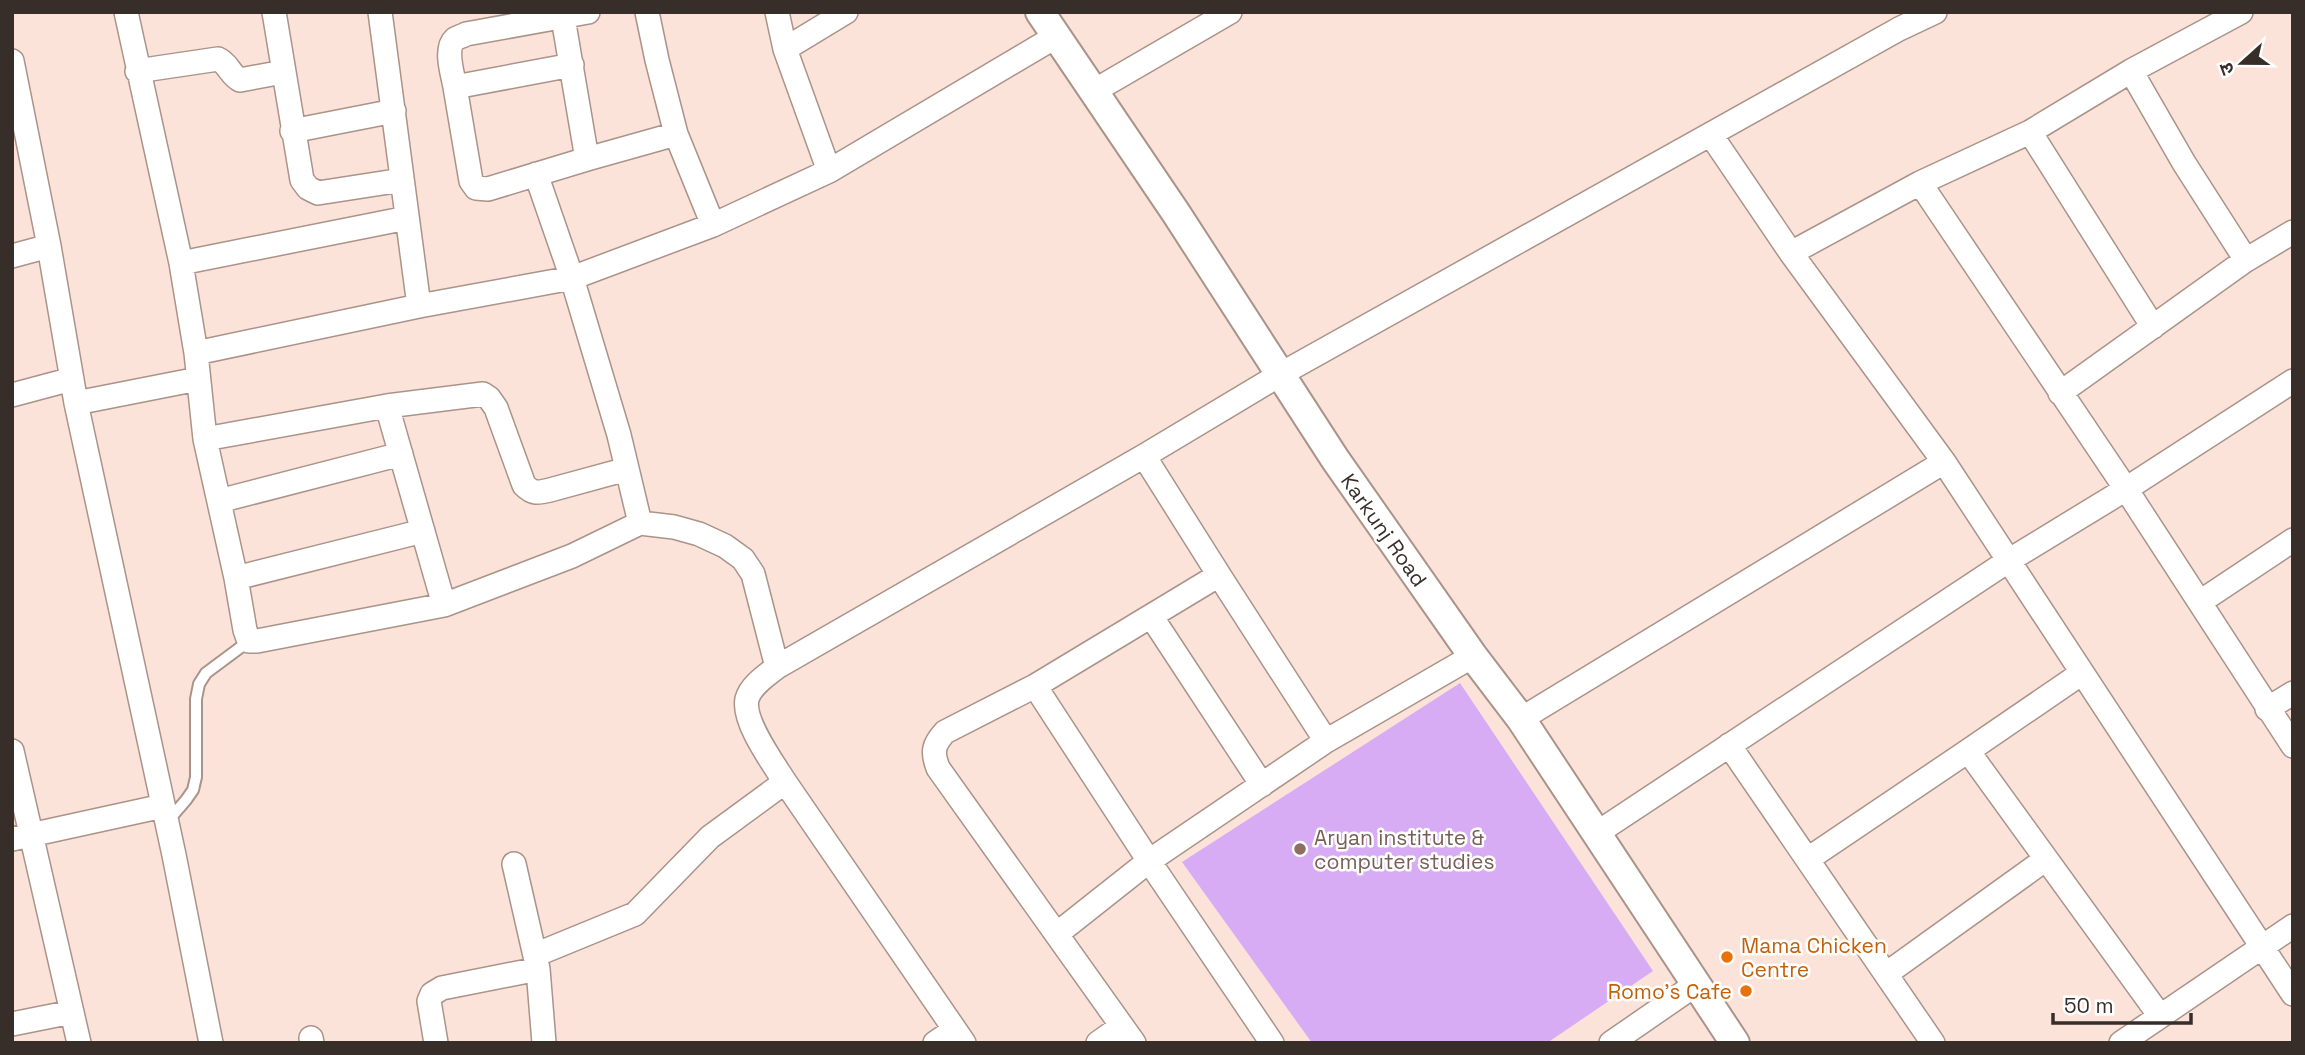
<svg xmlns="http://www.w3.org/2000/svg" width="2305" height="1055" font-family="'Space Grotesk','Noto Sans Devanagari',sans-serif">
	<rect width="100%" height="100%" fill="#fce3d9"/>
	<path fill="#d8acf4" d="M1460,683L1653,971L1547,1043H1312L1182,862Z"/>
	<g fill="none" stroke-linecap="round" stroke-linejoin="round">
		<defs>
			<path id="service" d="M167,822L186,800L193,790L196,777V699L199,684L206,673L249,641"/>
			<path id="minor" d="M126,12L181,263L196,353L205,439L236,578L245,630L249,641H257L444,605L572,556L640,523L674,527L699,534L725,546L743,559L753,574L777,667
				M274,12L302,180L308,188L318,193L402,180
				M380,12L419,306
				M562,12L587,159L676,134
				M647,12L657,60L676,134L713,225
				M777,12L785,49L829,171
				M785,49L846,12
				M12,61L49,246L76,403L174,855L211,1043
				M572,65L455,87L471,181L476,188L488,189L587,159
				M137,71L218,59C228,63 230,75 240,80L283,72
				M2131,71L2184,163L2246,260
				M455,87C453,75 444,49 455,39C456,38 465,35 466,34L588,12
				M1094,91L1230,12
				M292,131L394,111
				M2030,132L2153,327
				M1711,135L1791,253L1944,462L2293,994
				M536,174L572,278L619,435L640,523
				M1920,183L2030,132L2131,71L2241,12
				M1791,253L1920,183L2126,489L2293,746
				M12,256L49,246
				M181,263L407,218
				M196,353L419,306L572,278L713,225L829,171L1055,37
				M2060,393L2246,260L2293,232
				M12,395L72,379
				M76,403L198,379
				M387,406L444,605
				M205,439L387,406L483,394L489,398L496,408L524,485C533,494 538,493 550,490L627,469
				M1144,456L1219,575
				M219,501L401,454
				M236,578L423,531
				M2200,602L2293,540
				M1151,616L1262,785
				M1035,686L1149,861L1058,933
				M2267,709L2293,693
				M1521,719L1944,462
				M1729,745L1933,1043
				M12,751L79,1043
				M1968,751L2082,673
				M1597,833L2008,561L2126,489L2293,381
				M12,839L163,806
				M1808,859L1968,751L2160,1016
				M514,864L538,969L544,1043
				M535,955L635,914L710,837L785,782
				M1886,974L2046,859
				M12,1024L72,1012
				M311,1038L312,1043
				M436,1043L429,1001L432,994L442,988L538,969
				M935,1043L954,1030
				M964,1043L785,782C773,763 742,721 747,699C751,685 767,675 777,667L1144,456L1281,374L1899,29L1935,12
				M1098,1043L1122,1026
				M1134,1043L938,768C932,752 933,745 945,732L1035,686L1219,575L1326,741
				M1272,1043L1149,861L1326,741L1473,656
				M1611,1043L1695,985
				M2121,1043L2293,926"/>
			<path id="tertiary" d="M1040,12L1176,213L1335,459L1473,656L1521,719L1735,1043"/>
		</defs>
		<use href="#service" stroke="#aa9389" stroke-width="14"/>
		<use href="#minor" stroke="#aa9389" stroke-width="26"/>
		<use href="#tertiary" stroke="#aa9389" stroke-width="32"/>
		<use href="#service" stroke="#fff" stroke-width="10"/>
		<use href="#minor" stroke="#fff" stroke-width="23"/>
		<use href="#tertiary" stroke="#fff" stroke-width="28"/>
	</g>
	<circle fill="#8d6e63" stroke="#fff" stroke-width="2.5" cx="1300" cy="849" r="7"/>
	<g fill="#e8710a" stroke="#fff" stroke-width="2.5">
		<circle cx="1727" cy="957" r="7"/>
		<circle cx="1746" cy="991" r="7"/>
	</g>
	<g text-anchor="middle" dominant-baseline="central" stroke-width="5" stroke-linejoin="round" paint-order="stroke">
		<g font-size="21" fill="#372e2a" stroke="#fff">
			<text transform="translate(1384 530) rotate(55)">Karkunj Road</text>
		</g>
		<g font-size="21" fill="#785e54" stroke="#fff" text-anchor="start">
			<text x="1314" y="837">Aryan institute &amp;<tspan x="1314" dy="24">computer studies</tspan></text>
		</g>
		<g font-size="21" fill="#c56008" stroke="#fff" text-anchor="start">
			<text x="1741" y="945">Mama Chicken<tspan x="1741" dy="24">Centre</tspan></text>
			<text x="1732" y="991" text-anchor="end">Romo's Cafe</text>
		</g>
	</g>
	<rect width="2305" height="1055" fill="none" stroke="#372e2a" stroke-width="28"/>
	<g transform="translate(2242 63) rotate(249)" stroke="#ffffff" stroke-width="5" paint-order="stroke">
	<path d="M0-5L12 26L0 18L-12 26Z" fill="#372e2a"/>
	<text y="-10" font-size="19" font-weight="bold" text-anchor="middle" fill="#372e2a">उ</text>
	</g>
	<path d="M2053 1013v10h138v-10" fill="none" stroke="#372e2a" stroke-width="3.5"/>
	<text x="2064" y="1013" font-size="21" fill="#372e2a" stroke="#ffffff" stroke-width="5" paint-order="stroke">50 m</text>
</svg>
